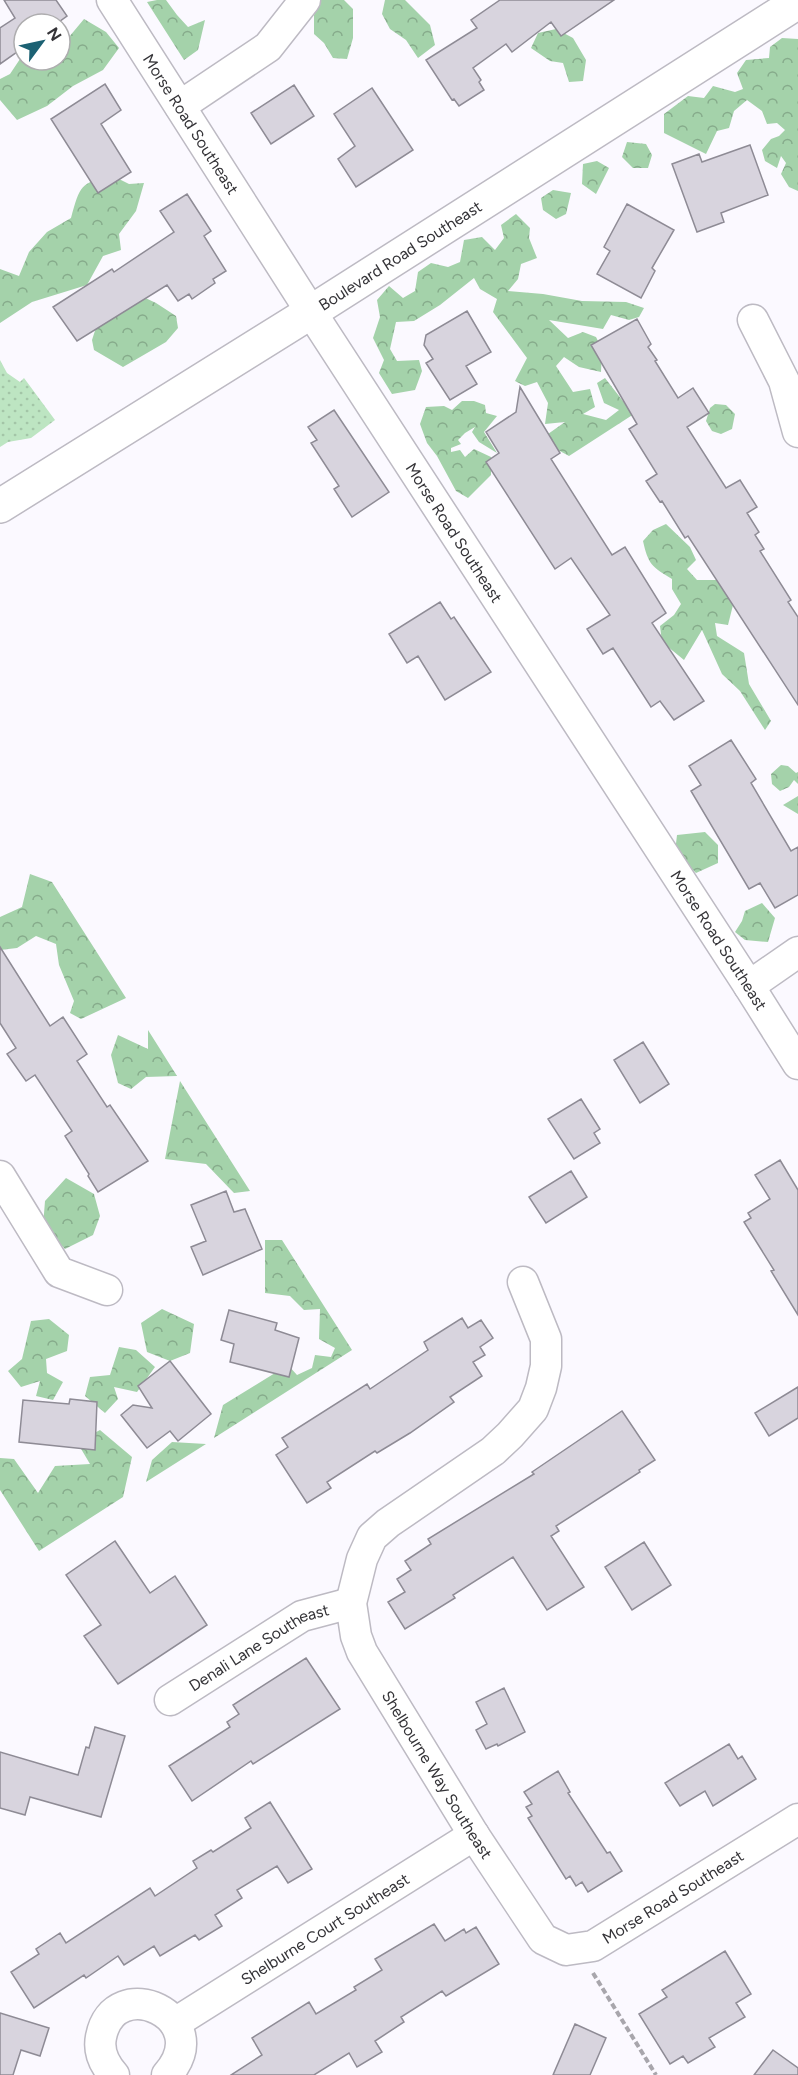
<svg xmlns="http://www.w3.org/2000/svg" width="798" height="2075" font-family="Figtree,sans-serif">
	<defs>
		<pattern id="grass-dots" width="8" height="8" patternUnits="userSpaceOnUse" patternTransform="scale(1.5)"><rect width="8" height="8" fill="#bde5c2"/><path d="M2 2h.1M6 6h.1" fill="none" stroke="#a3c5a7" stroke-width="1.8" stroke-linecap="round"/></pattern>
		<pattern id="forest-crowns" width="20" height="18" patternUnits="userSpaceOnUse" patternTransform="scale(1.5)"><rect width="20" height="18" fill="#a4d2aa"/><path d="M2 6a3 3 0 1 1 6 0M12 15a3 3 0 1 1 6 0" fill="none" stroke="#86ab8b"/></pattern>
	</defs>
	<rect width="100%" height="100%" fill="#fbf9ff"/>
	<path fill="url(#grass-dots)" d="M0,360L7,373L20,382L24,378L55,420L31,438L8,442L0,447Z"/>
	<path fill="url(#forest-crowns)" d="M157,0H166L177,15L188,27L205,20L198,50L184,60L147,2Z
		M320,0H344L353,9V38L347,59L333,58L324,43L314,34V15Z
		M385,0H405L430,25L435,45L418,58L406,40L390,29L382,14Z
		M84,19L106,32L119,48L103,70L73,86L47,106L17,120L0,100V79L10,74L24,53V60H60V35L69,37Z
		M556,29L573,38L586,60L583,81L569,82L563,63L550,61L531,48L538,33Z
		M782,38L798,39V191L789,187L781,174L786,163L781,156L777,168L765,161L762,150L771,139L779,136L785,130L777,123L767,124L762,111L747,100L734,111L729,128L717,131L706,154L664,133V114L688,96L704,98L713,86L735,92L743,89L737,73L746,60L769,58L770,47Z
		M627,142L646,144L652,155L648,168H633L622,157Z
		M597,161L609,168L596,194L582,184L583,164Z
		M113,176L129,184L144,183L136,211L119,234L121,250L103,256L87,285L32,302L0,323V269L19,276L29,252L47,232L71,218C80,186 80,182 113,176Z
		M553,190L571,193L566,214L556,219L543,210L541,198Z
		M516,214L530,228L529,238L537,258L521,264L518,279L508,291L543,294L582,301L626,302L644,308L639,317L629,320L611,315L603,329L549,320L568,338L583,332L596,337L602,349L601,372L579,367L564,357L556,366L573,392L590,389L595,407L583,414L606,420L619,410L604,403L597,383L605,378L626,405L668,392L569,456L558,450L548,434L565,422L545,424L548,403L537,382L525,386L515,381L527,358L493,312L497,299L480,289L474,278L440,305L414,321L396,322L390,349L397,361L419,360L422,371L415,390L392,394L379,373L384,360L373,338L380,317L377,300L389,286L403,298L415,291L418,272L431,263L448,267L460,262L464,240L482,237L495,250L504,238L501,225Z
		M137,294L156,303L176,316L178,328L166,342L123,367L94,350L92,340L101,312Z
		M462,401H474L485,405L486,413L497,416L484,432L497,453L479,442L472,432L475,427L465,433L458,440L461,444L451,448V452L460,450L465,457L474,449L491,457V475L468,498L456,491L437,456L427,443L420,424L426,407L444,406L452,410Z
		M715,404L726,405L735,414L732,429L721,434L712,431L706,421L710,408Z
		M666,524L690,547L696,560L687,569L697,580H727L735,597L728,625L715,623L717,636L744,653L749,684L771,721L765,730L740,691L722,674L702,630L684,660L662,642L660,626L674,615L681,604L672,589V579C652,567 648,564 643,541L653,530Z
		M781,765L788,766L796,773L798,772V784L794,780L789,787L780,791L772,784L771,774Z
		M798,796V814L783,805Z
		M705,832L718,845V863L696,873L675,852L677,835Z
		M30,874L52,882L126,998L81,1019L70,1013L74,1001L59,965L56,944L36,936L17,948L0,950V917L22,907Z
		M762,903L775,918L768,942L745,940L735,932L742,921L745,911Z
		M148,1030L177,1076L146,1077L131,1089L118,1083L111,1055L118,1035L148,1049Z
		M180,1081L250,1191L234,1193L206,1164L165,1159Z
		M66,1178L94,1194L100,1216L93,1235L65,1249L43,1226L45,1201Z
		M265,1240H282L352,1350L214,1438L223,1405L288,1365L297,1375L312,1368L315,1355L331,1357L335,1348L319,1339L320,1309L304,1310L290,1296L265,1293Z
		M162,1309L194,1324L190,1353L170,1361L147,1352L141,1323Z
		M49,1319L69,1335L67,1351L46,1359L47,1373L63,1382L53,1400L36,1396L40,1381L21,1387L8,1371L22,1359L31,1321Z
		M119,1347L136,1350L155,1367L137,1392L114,1387L118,1399L105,1413L85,1396L90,1377L110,1375Z
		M100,1430L132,1457L123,1497L39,1551L0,1490V1458L14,1459L38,1493L55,1466L90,1464L77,1442Z
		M172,1442L206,1444L146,1482L152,1460Z"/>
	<path fill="#d8d4de" stroke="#8e8b95" stroke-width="1.5" d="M4,0H56L67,16L56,24H24V47L0,64V28L15,18Z
		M500,0H614L561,36L551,22L512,52L506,44L473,68L481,80L479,82L484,90L459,106L454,99L452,100L426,60L477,28L471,20Z
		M105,84L121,110L101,124L131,172L98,193L51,119Z
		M294,85L314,116L271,144L251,113Z
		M372,88L413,150L356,187L338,159L355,146L334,114Z
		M750,145L768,195L721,213L724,222L697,232L672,164L699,154L702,162Z
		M187,194L211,231L204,236L226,271L213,279L215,283L192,299L189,294L178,301L167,285L77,341L53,307L112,269L114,272L174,232L160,211Z
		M627,204L674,230L652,268L655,271L641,298L597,274L610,251L604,247Z
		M467,311L491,352L466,366L477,384L450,400L426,363L433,359L424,345L426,335Z
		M637,319L651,344L648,347L657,360L655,361L678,398L693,388L709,413L687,427L726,488L740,480L757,507L747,513L759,532L755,535L764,549L760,551L791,600L788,602L798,617V705L688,536L685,538L662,501L660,502L646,481L657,474L629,429L637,424L591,345Z
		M520,387L560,453L551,459L612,555L625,547L666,613L652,623L704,701L674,720L660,701L651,707L613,648L603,654L587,629L610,615L571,558L555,569L486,462L499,453L486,432L516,412Z
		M334,410L389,492L352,517L334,489L339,486L311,443L317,440L308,427Z
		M440,602L451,619L454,617L491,672L445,700L418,656L407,663L389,634Z
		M731,740L756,779L751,783L791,851L798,847V895L775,908L760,883L749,889L691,791L701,785L689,766Z
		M0,947L50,1026L63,1017L87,1054L77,1061L107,1107L110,1105L148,1161L98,1192L88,1176L89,1174L65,1136L72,1131L35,1075L26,1081L7,1054L16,1048L0,1023Z
		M643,1042L669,1084L640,1103L614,1060Z
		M581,1099L600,1129L594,1133L600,1143L574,1159L548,1119Z
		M780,1160L798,1190V1315L771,1271L774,1270L744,1222L751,1218L748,1213L770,1199L755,1175Z
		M571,1171L587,1197L546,1223L529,1197Z
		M226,1191L234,1212L245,1209L262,1249L203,1275L191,1247L206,1241L191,1205Z
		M229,1310L277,1323L275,1330L299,1338L289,1377L230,1362L234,1344L221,1340Z
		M462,1318L468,1328L481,1320L493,1338L480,1347L485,1355L473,1362L482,1376L450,1397L454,1402L410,1433L377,1453L375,1451L327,1482L331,1488L307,1503L276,1455L288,1447L282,1438L367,1384L370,1389L428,1350L424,1342Z
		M170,1361L211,1414L178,1441L170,1431L147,1448L121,1415L133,1405L152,1408L138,1386Z
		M798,1387V1418L769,1436L755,1413Z
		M70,1399L97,1402L95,1450L19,1442L23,1400L69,1404Z
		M622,1411L655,1460L639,1470L640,1472L556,1526L559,1531L551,1536L584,1587L547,1610L513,1557L453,1595L455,1598L405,1629L388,1602L405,1592L397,1579L411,1570L405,1561L431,1544L428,1539L534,1474L532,1472Z
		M115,1541L150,1593L175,1576L207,1625L118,1684L84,1636L101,1625L66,1575Z
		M644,1542L671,1585L632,1610L605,1567Z
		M306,1658L340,1709L253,1764L251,1761L192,1801L169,1766L230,1727L227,1722L239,1714L233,1705Z
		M504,1688L525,1732L498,1746L497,1744L486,1749L476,1730L487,1724L476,1702Z
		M95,1727L125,1736L101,1817L30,1797L25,1815L0,1808V1752L78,1775L86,1747L89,1748Z
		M729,1744L738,1759L742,1756L756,1779L713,1806L705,1791L680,1806L665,1783Z
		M558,1771L570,1792L568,1793L607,1853L610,1852L622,1871L588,1892L582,1882L576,1886L570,1876L566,1879L528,1818L532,1816L526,1807L532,1804L524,1792Z
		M270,1802L312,1869L288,1883L277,1866L237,1890L242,1898L215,1915L222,1926L199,1940L195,1935L160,1956L154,1946L124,1965L118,1956L86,1978L84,1975L34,2008L11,1972L39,1954L36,1949L60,1933L66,1943L150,1888L155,1896L197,1868L193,1861L211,1850L213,1852L251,1828L245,1818Z
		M434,1924L445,1941L464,1929L466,1933L476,1927L499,1964L446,1996L442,1991L401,2017L404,2022L375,2041L382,2052L357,2067L349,2053L314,2075H231L262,2055L252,2038L309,2002L316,2014L356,1990L354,1987L382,1970L375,1959Z
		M725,1951L751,1994L736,2003L745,2017L709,2038L715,2047L688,2063L683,2056L670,2064L639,2014L667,1997L662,1990Z
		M0,2013L49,2028L40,2056L21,2050L13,2075H0Z
		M575,2024L606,2038L590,2075H553Z
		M773,2050L798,2068V2075H754Z"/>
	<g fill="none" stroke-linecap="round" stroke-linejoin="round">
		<defs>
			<g id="street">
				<path id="s1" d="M112,0L311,312L749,986L798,1064"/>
				<path d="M180,106L268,47L305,0"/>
				<path d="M753,320L784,381L798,432"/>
				<path d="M749,986L798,952"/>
				<path d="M0,1176L59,1272L107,1290"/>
				<path id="s2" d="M523,1282L546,1339V1366L541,1388L533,1409L510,1435L493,1451L388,1523L372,1537L362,1559L351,1603L356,1636L362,1652L474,1835L543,1939L566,1950L593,1946L798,1819"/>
				<path id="s3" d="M170,1700L302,1616L351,1603"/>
				<path id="s4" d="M175,2023L474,1835"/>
				<path d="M114,2075C104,2064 98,2052 101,2037C114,1970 218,2017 167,2075"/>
			</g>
			<g id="secondary">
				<path id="s5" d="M0,506L311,312L798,2"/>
			</g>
		</defs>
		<use href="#street" stroke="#bdbac3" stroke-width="33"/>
		<use href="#secondary" stroke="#bdbac3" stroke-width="36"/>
		<path stroke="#a8a6ac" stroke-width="4" stroke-dasharray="6 3" stroke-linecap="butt" d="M593,1973L656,2075"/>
		<use href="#street" stroke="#fff" stroke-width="30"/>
		<use href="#secondary" stroke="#fff" stroke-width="33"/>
	</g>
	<g text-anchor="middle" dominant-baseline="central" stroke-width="5" stroke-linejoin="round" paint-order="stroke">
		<g font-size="16" fill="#343337" stroke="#fff">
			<text stroke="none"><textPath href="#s1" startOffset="147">Morse Road Southeast</textPath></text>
			<text stroke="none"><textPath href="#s5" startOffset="472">Boulevard Road Southeast</textPath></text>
			<text stroke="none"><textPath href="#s1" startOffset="633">Morse Road Southeast</textPath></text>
			<text stroke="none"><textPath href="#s1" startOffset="1119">Morse Road Southeast</textPath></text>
			<text stroke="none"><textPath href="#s3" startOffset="104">Denali Lane Southeast</textPath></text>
			<text stroke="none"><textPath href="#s2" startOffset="604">Shelbourne Way Southeast</textPath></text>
			<text stroke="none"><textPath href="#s2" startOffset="946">Morse Road Southeast</textPath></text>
			<text stroke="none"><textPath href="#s4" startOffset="177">Shelburne Court Southeast</textPath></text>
		</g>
	</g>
	<g transform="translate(42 42) rotate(57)"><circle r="28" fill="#ffffff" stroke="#aeadaf" stroke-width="1.5"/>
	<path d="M0-4.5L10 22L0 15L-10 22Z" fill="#1c6173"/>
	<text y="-9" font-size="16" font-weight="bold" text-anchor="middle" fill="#343337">N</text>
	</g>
</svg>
